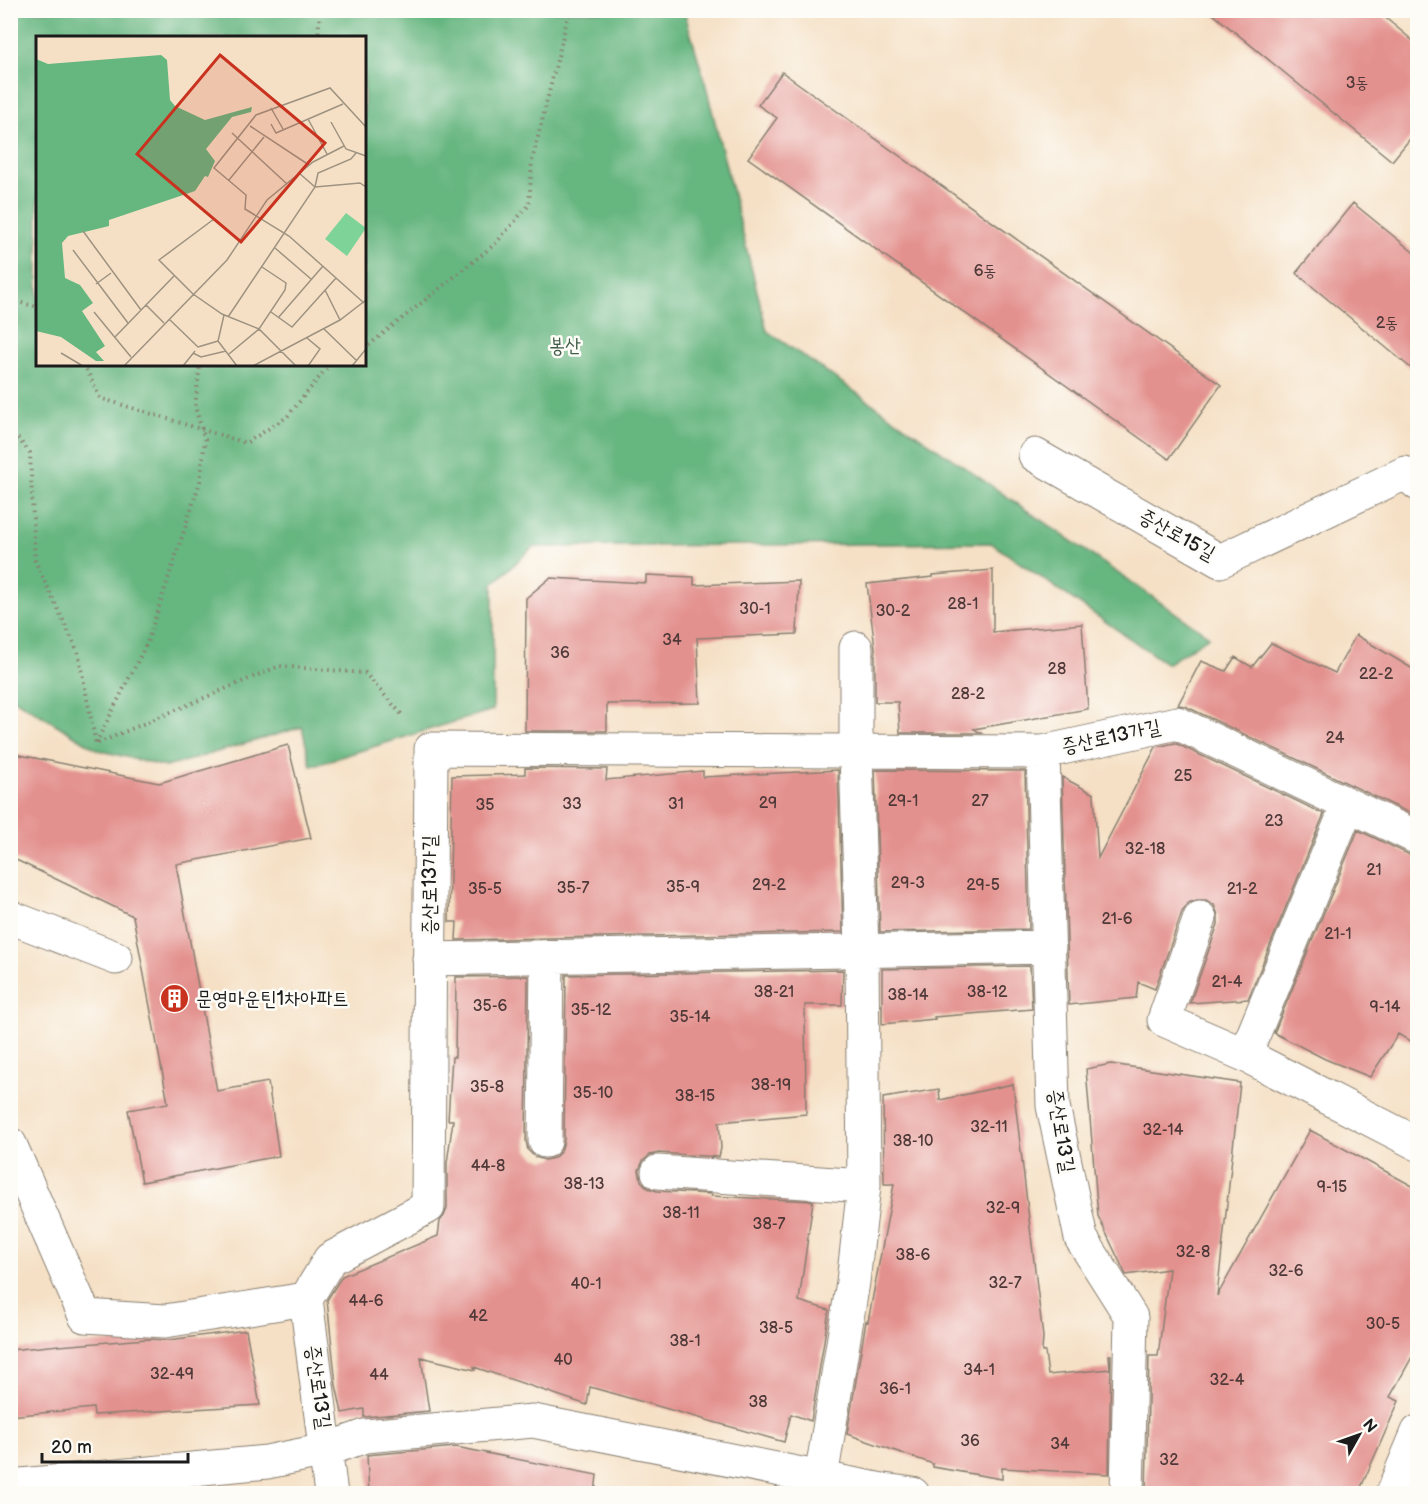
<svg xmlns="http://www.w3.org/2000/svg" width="1428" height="1504" font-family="'Balsamiq Sans','Poor Story',sans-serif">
	<rect width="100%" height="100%" fill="#fdfcf7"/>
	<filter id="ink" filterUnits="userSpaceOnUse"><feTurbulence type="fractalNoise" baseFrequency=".0167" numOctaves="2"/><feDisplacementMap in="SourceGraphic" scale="12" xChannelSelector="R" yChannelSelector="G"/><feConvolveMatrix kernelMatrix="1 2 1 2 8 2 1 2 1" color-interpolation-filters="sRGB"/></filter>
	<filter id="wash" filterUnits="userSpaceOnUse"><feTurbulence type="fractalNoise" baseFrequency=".008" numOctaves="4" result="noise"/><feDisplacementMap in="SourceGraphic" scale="24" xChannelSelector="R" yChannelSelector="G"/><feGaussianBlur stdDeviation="1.35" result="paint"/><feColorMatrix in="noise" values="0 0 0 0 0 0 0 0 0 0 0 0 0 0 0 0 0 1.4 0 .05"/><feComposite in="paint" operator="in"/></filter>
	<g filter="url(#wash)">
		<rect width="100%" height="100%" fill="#f5e0c5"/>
		<path fill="#66b680" stroke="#41694e" stroke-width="1.5" fill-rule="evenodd" d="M10,11H684L705,82L767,331L1209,636L1167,664L991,543L533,547L493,584V710L311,766L302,727L166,767L98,750L11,697ZM38,38H364V364H38Z"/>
		<g id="blocks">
			<path fill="#e3918e" d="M1208,10H1376L1418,45V129L1392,161Z
				M782,72L1221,385L1169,459L748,158L777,118L758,105Z
				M1353,203L1418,256V374L1296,273Z
				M993,570V632L1082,624L1088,709L974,729L981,733H900L898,702H875V648L867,584L933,577V575Z
				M646,575L694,577V585L799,581L797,634L697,638L700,703L607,704V731H525L526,598L550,578L646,583Z
				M1356,635L1418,672V817L1185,706L1178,705L1201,661L1226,671L1235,657L1252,667L1271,643L1335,673Z
				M1175,743L1324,814L1248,999L1190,1003L1218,924V915L1214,905L1206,900H1197L1188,903L1182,912L1155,989L1138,982L1136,998L1069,1005L1062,777L1094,794L1098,858L1156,747Z
				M288,745L311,838L176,864L217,1091L268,1082L279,1156L142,1182L128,1110L168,1103L133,916L10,857V753L159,783Z
				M525,768L607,769L606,780L703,771V777L838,770L843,932L456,940L457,922H449L452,776L525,774Z
				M875,770L1025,771L1029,929L880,932Z
				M1358,830L1410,855L1418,856V1046L1398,1034L1370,1077L1325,1059L1274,1033Z
				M1030,966L1032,1009L934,1017L935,1019L882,1024V969Z
				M843,970L842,1005H805L806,1114L719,1122L721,1148L719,1157L659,1153L650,1155L643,1161L639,1170L641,1181L648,1188L657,1191L711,1194V1196L813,1201L799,1301L829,1310L811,1421L791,1414L784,1442L590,1387L587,1405L474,1367L475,1370L421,1357L429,1411L364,1417V1409L342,1413L336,1385L327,1300L342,1276L438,1236L440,1221L444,1216L447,1208V1163L453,1120H448L452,1057H455L456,977L528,976L526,1141L528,1150L535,1157L545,1160L554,1158L561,1151L564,1141L566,975Z
				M1111,1064L1240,1083L1217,1296L1310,1130L1418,1189V1346L1390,1397L1399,1401L1358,1494H1146L1149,1356H1158L1169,1269L1126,1275L1098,1216L1086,1069Z
				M1013,1084L1043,1337L1042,1352H1045L1048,1375L1110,1369L1109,1355H1111L1109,1474L1002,1468V1479L933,1467V1464L847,1434L866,1321L868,1322L894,1184H884L883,1098L939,1089L940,1100Z
				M246,1330L260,1405L94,1415L93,1408L10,1416V1350L59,1345V1346L147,1339L168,1340Z
				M456,1447L597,1475L595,1494H369L367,1455Z"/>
		</g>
	</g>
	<g filter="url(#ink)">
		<use href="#blocks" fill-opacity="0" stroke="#887e70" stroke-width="1.5"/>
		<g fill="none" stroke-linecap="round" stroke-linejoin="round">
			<defs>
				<path id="minor" d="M1035,455L1220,561L1405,473L1418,484
					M1043,752L1053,1106L1081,1238L1131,1317L1127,1494
					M10,917L116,958
					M1200,918L1164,1020L1245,1055L1418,1144
					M429,959L1049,947
					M1245,1055L1348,805
					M545,1141L547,957
					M10,1144L85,1316L165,1321L306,1299
					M658,1172L864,1186
					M821,1478L853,1282L864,1186L862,951L856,752V648
					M10,1486L267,1462L326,1450L365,1436L533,1421L877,1489L913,1494
					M331,1494L306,1299L330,1259L428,1207L431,749L1043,752L1177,723L1418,838
					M1392,1494L1418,1432"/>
			</defs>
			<use href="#minor" stroke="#887e70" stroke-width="35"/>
			<path stroke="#887e70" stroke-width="4" stroke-dasharray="1.5 4.5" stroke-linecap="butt" d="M318,38L320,10
				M10,300L38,307
				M364,349L495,244L529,205L532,161L568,16L573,10
				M84,364L100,398L246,443L287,417L330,364
				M10,429L30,453L35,561L78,652L96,744L279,666L365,673L404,717
				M96,743L147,643L200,482L205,440L195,407L200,364"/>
			<use href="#minor" stroke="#fff" stroke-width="33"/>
		</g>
	</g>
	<defs>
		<symbol id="building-disc" viewBox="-11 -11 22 22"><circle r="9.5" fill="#c8321e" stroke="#fdfcf7"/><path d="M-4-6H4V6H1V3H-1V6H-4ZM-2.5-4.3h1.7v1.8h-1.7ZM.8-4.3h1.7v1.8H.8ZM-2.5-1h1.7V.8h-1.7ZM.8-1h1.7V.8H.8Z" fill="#fff"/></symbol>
	</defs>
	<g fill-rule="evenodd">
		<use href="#building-disc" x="158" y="982" width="33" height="33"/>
	</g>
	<g text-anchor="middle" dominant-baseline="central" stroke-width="5" stroke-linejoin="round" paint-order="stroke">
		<g font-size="16" fill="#4e3938">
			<text x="1357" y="83">3동</text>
			<text x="985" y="271">6동</text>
			<text x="1387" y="323">2동</text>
			<text x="963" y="604">28-1</text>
			<text x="755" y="609">30-1</text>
			<text x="893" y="611">30-2</text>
			<text x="672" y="640">34</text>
			<text x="560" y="653">36</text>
			<text x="1057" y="669">28</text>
			<text x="1376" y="674">22-2</text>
			<text x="968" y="694">28-2</text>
			<text x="1335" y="738">24</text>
			<text x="1183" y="776">25</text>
			<text x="903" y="801">29-1</text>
			<text x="980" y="801">27</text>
			<text x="768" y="803">29</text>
			<text x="572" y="804">33</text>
			<text x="676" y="804">31</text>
			<text x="485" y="805">35</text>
			<text x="1274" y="821">23</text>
			<text x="1145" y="849">32-18</text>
			<text x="1374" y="870">21</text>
			<text x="908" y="883">29-3</text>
			<text x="769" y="885">29-2</text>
			<text x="983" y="885">29-5</text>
			<text x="683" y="887">35-9</text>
			<text x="573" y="888">35-7</text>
			<text x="485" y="889">35-5</text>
			<text x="1242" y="889">21-2</text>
			<text x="1117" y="919">21-6</text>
			<text x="1338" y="934">21-1</text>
			<text x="1227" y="982">21-4</text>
			<text x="774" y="992">38-21</text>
			<text x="987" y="992">38-12</text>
			<text x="908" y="995">38-14</text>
			<text x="490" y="1006">35-6</text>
			<text x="1385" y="1007">9-14</text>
			<text x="591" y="1010">35-12</text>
			<text x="690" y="1017">35-14</text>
			<text x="771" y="1085">38-19</text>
			<text x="487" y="1087">35-8</text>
			<text x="593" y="1093">35-10</text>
			<text x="695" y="1096">38-15</text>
			<text x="989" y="1127">32-11</text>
			<text x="1163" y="1130">32-14</text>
			<text x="913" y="1141">38-10</text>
			<text x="488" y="1166">44-8</text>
			<text x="584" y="1184">38-13</text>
			<text x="1332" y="1187">9-15</text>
			<text x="1003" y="1208">32-9</text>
			<text x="681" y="1213">38-11</text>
			<text x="769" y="1224">38-7</text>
			<text x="1193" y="1252">32-8</text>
			<text x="913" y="1255">38-6</text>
			<text x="1286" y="1271">32-6</text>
			<text x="1005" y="1283">32-7</text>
			<text x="586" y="1284">40-1</text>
			<text x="366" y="1301">44-6</text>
			<text x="478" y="1316">42</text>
			<text x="1383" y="1324">30-5</text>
			<text x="776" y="1328">38-5</text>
			<text x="685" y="1341">38-1</text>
			<text x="563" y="1360">40</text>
			<text x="979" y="1370">34-1</text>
			<text x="172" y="1374">32-49</text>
			<text x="379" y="1375">44</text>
			<text x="1227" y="1380">32-4</text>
			<text x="895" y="1389">36-1</text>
			<text x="758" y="1402">38</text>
			<text x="970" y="1441">36</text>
			<text x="1060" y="1444">34</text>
			<text x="1169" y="1460">32</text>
		</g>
		<g font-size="20" fill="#3e5c47" stroke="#fdfcf7">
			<text x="565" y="346">봉산</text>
		</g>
		<g font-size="20" fill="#1c1c1c" stroke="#fdfcf7">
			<text transform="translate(1177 535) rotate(29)">증산로15길</text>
			<text transform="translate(1111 737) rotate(-12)">증산로13가길</text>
			<text transform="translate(430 885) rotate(-90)">증산로13가길</text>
			<text transform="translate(1061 1131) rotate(81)">증산로13길</text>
			<text transform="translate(318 1387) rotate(82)">증산로13길</text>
		</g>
		<g font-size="20" fill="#1c1c1c" stroke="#fdfcf7" text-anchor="start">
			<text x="196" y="999">문영마운틴1차아파트</text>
		</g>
	</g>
	<g transform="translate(36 36)">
		<rect width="330" height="330" fill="#f5e0c5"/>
		<path d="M310,177L330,192L311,220L289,203Z" fill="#7ed498"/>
		<path d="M125,19L131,24L134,64L139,70L169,84L216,71L215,76L196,81L170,113L179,125L172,141L169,140L159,155L73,184V190L32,200L26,207L29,242L44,249L57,267L46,275L69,310L60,316L68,325H60L25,301L0,295V23L12,28Z" fill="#66b680"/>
		<path fill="none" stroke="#9e9281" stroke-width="1.5" d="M235,72L247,93M272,83L291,118M295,86L310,113L330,120M235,88L240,97L307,68M214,90L273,129M196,97L251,148M263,137L279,151L324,147L330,151M193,144L228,101M178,183L123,224L157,258L186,278L223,293L260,330M47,195L105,274M239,212L275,243M37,214L92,287M60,248L75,237M289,254L304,284M328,267L253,200L209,173L210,159L178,132L220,79L294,52L330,91M110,269L128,287M58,276L95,321M235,276L256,291L300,242M188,279L182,305L201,330M192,281L279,151L282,137L315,123L320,117M242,282L287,230M133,283L162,311M288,293L321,325M79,301L138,240M271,302L284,313L272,330M162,311L182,305M25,317L47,330M157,317L165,321L190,315M193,318L223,293L249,254L250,247L226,231M88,330L191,224L231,164L277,126L308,110M147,330L159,315M217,330L304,284L330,264M316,330L330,313"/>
		<path fill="#c8321e" fill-opacity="0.15" stroke="#c8321e" stroke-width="3" d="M184,19L289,107L205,206L101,118Z"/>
		<rect width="330" height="330" fill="none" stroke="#1c1c1c" stroke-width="3"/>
	</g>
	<rect width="1428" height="1504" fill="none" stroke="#fdfcf7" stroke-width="36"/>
	<g transform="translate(1359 1435) rotate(50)" stroke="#fdfcf7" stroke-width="4.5" paint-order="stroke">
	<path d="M0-4.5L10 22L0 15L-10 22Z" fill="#1c1c1c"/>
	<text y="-9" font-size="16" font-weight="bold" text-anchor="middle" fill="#1c1c1c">N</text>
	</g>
	<path d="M42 1453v9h146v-9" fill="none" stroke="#1c1c1c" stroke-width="3"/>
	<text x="51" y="1453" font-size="18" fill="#1c1c1c" stroke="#fdfcf7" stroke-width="4.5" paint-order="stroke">20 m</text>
</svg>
